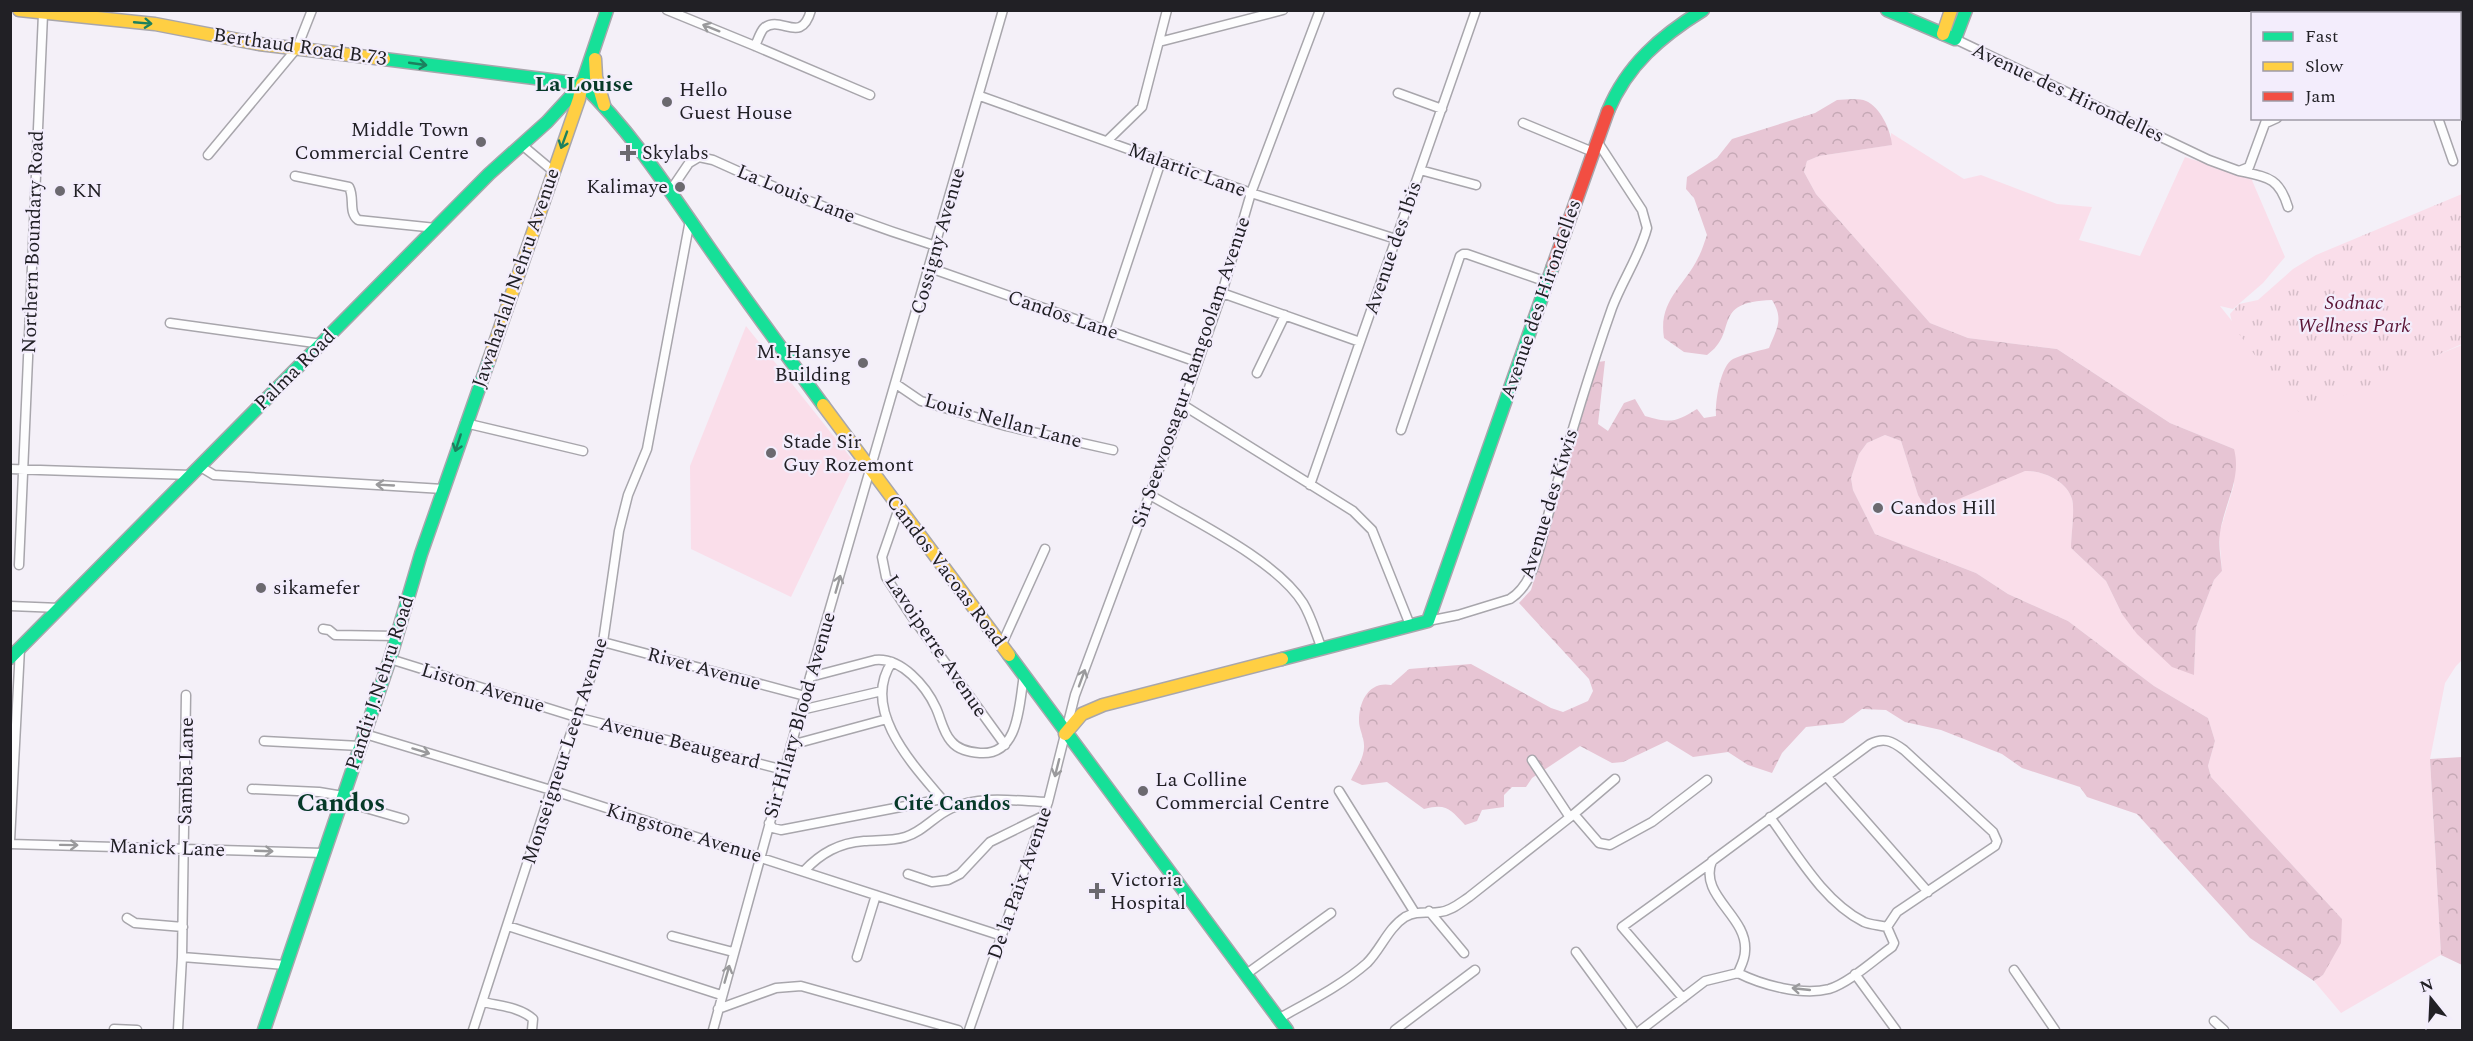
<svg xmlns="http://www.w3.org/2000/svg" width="2473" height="1041" font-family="Spectral,serif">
	<defs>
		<pattern id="forest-crowns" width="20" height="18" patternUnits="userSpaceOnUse" patternTransform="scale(1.5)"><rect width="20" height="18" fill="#e7c5d4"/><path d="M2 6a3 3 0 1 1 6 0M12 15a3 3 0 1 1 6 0" fill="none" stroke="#c6a9b6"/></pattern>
		<pattern id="park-tufts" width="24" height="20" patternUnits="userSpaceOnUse" patternTransform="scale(1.5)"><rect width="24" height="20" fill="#fadeea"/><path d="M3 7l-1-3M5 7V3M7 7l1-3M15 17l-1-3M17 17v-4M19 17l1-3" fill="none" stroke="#d6bec9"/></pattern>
	</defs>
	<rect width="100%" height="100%" fill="#f4f0f8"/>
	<path fill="#fadeea" d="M1891,133L1964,179L1981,175L2057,204L2092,207L2079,240L2140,256L2185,157L2251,178L2285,257L2263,283L2233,309L2220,306L2302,409L2462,345V660L2456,666L2445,683L2430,759L2441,955L2341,1013L2314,981L2323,975L2342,919L2211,777L2208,766L2215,741L2208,718L2154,686L2068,621L2008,594L1976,573L1875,534L1853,490L1851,478L1859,454L1867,443L1885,435L1901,441L1918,495L2025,471C2042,470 2067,481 2072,499C2075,510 2071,536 2071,548L2106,581L2122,614L2194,674L2196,627L2214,580L2222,571L2219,534L2234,485V449L2170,423L2057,349L1968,338L1930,323L1816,194L1804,172L1807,161L1819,156L1891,145Z
		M746,326L855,463L791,597L691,549L690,466Z"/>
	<path fill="url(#forest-crowns)" d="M1837,100C1845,100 1858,98 1866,101C1880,107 1891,130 1892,145L1819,156L1807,161L1804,172L1816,194L1930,323L1968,338L2057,349L2170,423L2234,449C2242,479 2224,504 2220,533C2218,545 2221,559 2222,571L2214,580L2196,627L2194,675L2172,667L2137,634L2122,614L2106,581L2071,548C2071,535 2075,510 2072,499C2067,481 2042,470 2025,471L1947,504L1924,505L1918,495L1901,441L1885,435L1867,443L1859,454L1851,478L1853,490L1875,534L1976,573L2008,594L2068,621L2154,686L2208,718L2215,741L2208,766L2211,777L2342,919L2341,943L2323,975L2314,981L2250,938L2137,814L2087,797L2080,787L2022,768L2002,754L1941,730L1905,722L1886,710L1862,709L1843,723L1806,727L1782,753L1772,773L1748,765L1728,752L1693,757L1667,741L1623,762L1612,763L1580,746L1532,778L1526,787H1512L1504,795V807L1482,810L1477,821L1465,825C1450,809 1447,803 1424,809L1387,782L1362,785L1351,780C1356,769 1365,757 1364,745C1364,737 1359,729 1359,721C1359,701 1369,681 1391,685L1409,669L1471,664L1551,708L1563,712L1588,701L1593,691L1589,679L1519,603L1531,590L1598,362L1605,361L1598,424L1608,431L1624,403L1635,399L1645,416C1670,423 1675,423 1697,409L1704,418L1716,416C1715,403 1720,366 1733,359C1744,354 1758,351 1769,348C1777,328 1784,319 1772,300C1709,302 1740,332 1707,355L1684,352L1664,338C1658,300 1684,287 1698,258C1702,251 1704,243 1707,235L1694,198L1686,189L1687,177L1717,158L1732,139L1815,113Z
		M2462,757V965L2441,955L2430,759Z"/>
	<path fill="url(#park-tufts)" d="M2462,194V344L2368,386L2300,412L2296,410L2233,326L2230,314L2239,304L2258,300L2293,269L2316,255Z"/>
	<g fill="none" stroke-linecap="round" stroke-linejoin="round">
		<defs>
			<path id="street" d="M667,10L755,46L870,95
				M2303,10V14
				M1955,39L2209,160L2239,171L2249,167L2267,118
				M1159,42L1283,10
				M755,46C758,40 760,32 764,28C781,14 801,46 811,10
				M2460,52L2462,51
				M1398,93L1442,109
				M980,96L1251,193L1396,239
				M2438,118L2453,161
				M1523,123L1593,152
				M2266,123L2277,118
				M1107,141L1142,107L1167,10
				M522,145L553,171
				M208,155L297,48L312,10
				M1420,170L1476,185
				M2239,171C2267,177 2279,177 2288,207
				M295,176L349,187C355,198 348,212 358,220L436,228
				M670,191L689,163L699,157L713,160C785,193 860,222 936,246
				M930,268L1197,362
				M1222,293L1360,342
				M170,323L322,344
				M1105,330L1161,161
				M1257,373L1285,315
				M896,384L921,401L1006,426L1113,450
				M1183,405L1353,511L1372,530L1410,625
				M465,423L583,451
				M1401,430L1460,256L1463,254H1467L1547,282
				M199,466L214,475L443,489
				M10,469L191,475
				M1310,485L1476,10
				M1150,495C1194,521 1276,560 1303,603C1311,616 1316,634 1322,649
				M899,508L882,557L886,577L910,614L1005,745
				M19,565L43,14
				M10,606L60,608
				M1428,621L1458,615L1510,599C1534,584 1539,549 1546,523C1566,450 1587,379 1612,308C1622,281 1640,255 1647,228L1642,210L1597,141
				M323,629L329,630L335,635L397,636
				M603,642L805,696
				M1002,644L1045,549
				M390,659L576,717L784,770
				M892,662C860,709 913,765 942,799
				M810,677L875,660C901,657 926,686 936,708C941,719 943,732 951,741C958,750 969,752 980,753C1020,756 1019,703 1024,675
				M801,710L882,691
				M365,734L551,790L1002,936
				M264,741L360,746
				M791,745L887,719
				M1532,760L1569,816
				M1827,777L1928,892
				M252,789L319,792L343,796
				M1339,791L1415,913
				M341,801L404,819
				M1574,814L1615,779
				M769,823L773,828L781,830L942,799L952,808
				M10,841L20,648
				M10,844L323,853
				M804,871C821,853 839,843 864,841C878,840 892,841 905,837C923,832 935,815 952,808C980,795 1017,801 1048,802
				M908,874L932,882L948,880L960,874L990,842L1043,816
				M1429,911L1464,953
				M127,918L135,923L183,927
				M508,926L721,995
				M672,936L733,952
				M1576,952L1633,1030
				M182,957L285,965
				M857,957L876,895
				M2014,970L2055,1030
				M1738,973C1741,966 1745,959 1745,951C1748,916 1698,896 1712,861L1870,744C1884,737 1892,741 1904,750L1993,832L1997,841L1995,846L1897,912L1887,927
				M1738,973C1762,985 1802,996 1829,989C1849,983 1875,959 1892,947L1894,943L1887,927C1880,925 1871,925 1864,922C1823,901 1797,854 1770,817
				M1855,974L1896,1030
				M1245,975L1331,913
				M1683,998L1622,927L1712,862
				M483,1002C500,1006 520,1007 533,1019L532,1030
				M718,1009L776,988L801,986L958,1030
				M1278,1019C1308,1002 1341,986 1367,963C1381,949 1388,928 1405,917C1417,910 1428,914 1440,912C1451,911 1460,903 1469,897L1574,814L1599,843L1610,845L1652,822L1707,780
				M2214,1021L2224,1030
				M114,1029L137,1030
				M178,1030L182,957L186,695
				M473,1030L551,790L603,642L619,531L628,495L647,449L690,220
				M713,1030L810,677L1003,10
				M969,1030L1048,802L1075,695L1183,405L1222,293L1251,193L1320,10
				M1395,1030L1475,970
				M1641,1030L1705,981L1738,973"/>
			<path id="fast" d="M1887,10L1955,39L1966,10
				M384,59L582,84L607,10
				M582,84C631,131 669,190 708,246C745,299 784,352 823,405
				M1608,111C1627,65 1661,36 1703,10
				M1009,655L1287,1030
				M10,658L489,174L547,122L581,85
				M1282,659L1428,621L1553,266
				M264,1030L390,659L421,554L489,360"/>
			<path id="slow" d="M19,10L155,24L259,44L384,59
				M1943,34L1951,10
				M595,59L596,77L604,105
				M489,360L579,99L582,84
				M823,405L1009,655
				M1065,734L1082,714L1103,705L1282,659"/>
			<path id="jam" d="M1553,266L1608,111"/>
		</defs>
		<use href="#street" stroke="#a8a6ac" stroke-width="11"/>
		<use href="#fast" stroke="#a8a6ac" stroke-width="15"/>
		<use href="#slow" stroke="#a8a6ac" stroke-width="15"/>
		<use href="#jam" stroke="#a8a6ac" stroke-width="15"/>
		<use href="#street" stroke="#fdfdfe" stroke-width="8"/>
		<use href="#fast" stroke="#16e098" stroke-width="12"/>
		<use href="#slow" stroke="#ffcf43" stroke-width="12"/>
		<use href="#jam" stroke="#f24e42" stroke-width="12"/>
	</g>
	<defs><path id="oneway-shaft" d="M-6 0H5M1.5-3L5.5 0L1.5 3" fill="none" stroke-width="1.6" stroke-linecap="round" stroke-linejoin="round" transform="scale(1.5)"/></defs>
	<g stroke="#1c805e">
		<use href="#oneway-shaft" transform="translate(143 23) rotate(5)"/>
		<use href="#oneway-shaft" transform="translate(418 64) rotate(8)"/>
		<use href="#oneway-shaft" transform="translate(564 140) rotate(110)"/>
		<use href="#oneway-shaft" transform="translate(458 443) rotate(108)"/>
	</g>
	<g stroke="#9a9a9c">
		<use href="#oneway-shaft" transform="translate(711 28) rotate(-158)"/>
		<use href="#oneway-shaft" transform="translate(385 485) rotate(-177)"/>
		<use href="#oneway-shaft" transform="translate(838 584) rotate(-74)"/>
		<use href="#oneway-shaft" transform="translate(1082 678) rotate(-70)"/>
		<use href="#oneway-shaft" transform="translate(421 751) rotate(17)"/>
		<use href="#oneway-shaft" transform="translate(1057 768) rotate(104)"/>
		<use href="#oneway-shaft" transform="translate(69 845) rotate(1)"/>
		<use href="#oneway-shaft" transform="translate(264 851) rotate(2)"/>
		<use href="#oneway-shaft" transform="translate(727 974) rotate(-74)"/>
		<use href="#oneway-shaft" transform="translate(1801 989) rotate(-174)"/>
	</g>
	<g fill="#6b696f" stroke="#f3edfc" stroke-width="2">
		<circle cx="667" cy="102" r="6"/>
		<circle cx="481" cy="142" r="6"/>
		<path d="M625 144h6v6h6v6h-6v6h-6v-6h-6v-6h6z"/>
		<circle cx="680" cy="187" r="6"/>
		<circle cx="60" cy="191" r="6"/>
		<circle cx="863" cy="363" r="6"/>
		<circle cx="771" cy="453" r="6"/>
		<circle cx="1878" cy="508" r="6"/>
		<circle cx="261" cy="588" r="6"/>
		<circle cx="1143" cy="791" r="6"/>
		<path d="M1094 882h6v6h6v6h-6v6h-6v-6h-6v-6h6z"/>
	</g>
	<g text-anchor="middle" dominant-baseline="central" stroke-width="4.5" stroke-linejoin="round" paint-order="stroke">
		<g font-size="20" fill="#212025" stroke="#f3edfc">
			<text transform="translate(300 47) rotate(8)">Berthaud Road B.73</text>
			<text transform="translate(2068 93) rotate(25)">Avenue des Hirondelles</text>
			<text transform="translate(1187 170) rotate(20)">Malartic Lane</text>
			<text transform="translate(796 194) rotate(22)">La Louis Lane</text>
			<text transform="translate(938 241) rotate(-74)">Cossigny Avenue</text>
			<text transform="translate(33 242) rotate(-88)">Northern Boundary Road</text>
			<text transform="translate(1393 248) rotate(-71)">Avenue des Ibis</text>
			<text transform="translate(516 278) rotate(-71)">Jawaharlall Nehru Avenue</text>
			<text transform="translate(1541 299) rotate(-71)">Avenue des Hirondelles</text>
			<text transform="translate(1063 315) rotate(19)">Candos Lane</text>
			<text transform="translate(295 370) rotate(-45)">Palma Road</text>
			<text transform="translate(1191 372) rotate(-71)">Sir Seewoosagur Ramgoolam Avenue</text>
			<text transform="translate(1003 421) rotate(15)">Louis Nellan Lane</text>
			<text transform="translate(1549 504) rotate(-73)">Avenue des Kiwis</text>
			<text transform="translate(946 571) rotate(53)">Candos Vacoas Road</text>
			<text transform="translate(936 646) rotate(56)">Lavoiperre Avenue</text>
			<text transform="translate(704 669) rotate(15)">Rivet Avenue</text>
			<text transform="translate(380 683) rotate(-72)">Pandit J.Nehru Road</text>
			<text transform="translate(483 688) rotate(17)">Liston Avenue</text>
			<text transform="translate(800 715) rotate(-74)">Sir Hilary Blood Avenue</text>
			<text transform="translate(680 743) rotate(14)">Avenue Beaugeard</text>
			<text transform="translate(565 751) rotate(-72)">Monseigneur Leen Avenue</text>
			<text transform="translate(186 771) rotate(-89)">Samba Lane</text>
			<text transform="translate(684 833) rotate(17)">Kingstone Avenue</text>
			<text transform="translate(167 848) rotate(2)">Manick Lane</text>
			<text transform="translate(1020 883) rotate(-71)">De la Paix Avenue</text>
		</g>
		<g font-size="20" fill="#212025" stroke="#f3edfc" text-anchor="start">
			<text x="679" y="90">Hello<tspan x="679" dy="23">Guest House</tspan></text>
			<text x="469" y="130" text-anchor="end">Middle Town<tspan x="469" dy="23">Commercial Centre</tspan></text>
			<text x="642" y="153">Skylabs</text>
			<text x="668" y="187" text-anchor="end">Kalimaye</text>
			<text x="72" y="191">KN</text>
			<text x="851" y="352" text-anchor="end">M. Hansye<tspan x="851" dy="23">Building</tspan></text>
			<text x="783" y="442">Stade Sir<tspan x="783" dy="23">Guy Rozemont</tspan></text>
			<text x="1890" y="508">Candos Hill</text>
			<text x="273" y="588">sikamefer</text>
			<text x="1155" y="780">La Colline<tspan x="1155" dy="23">Commercial Centre</tspan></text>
			<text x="1110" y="880">Victoria<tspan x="1110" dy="23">Hospital</tspan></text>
		</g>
		<g font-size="20" font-style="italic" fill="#5a1434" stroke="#f3edfc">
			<text x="2354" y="303">Sodnac<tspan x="2354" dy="23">Wellness Park</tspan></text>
		</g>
		<g font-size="21" font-weight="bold" fill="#063928" stroke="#f3edfc">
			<text x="952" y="804">Cité Candos</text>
		</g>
		<g font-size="22" font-weight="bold" fill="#063928" stroke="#f3edfc">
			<text x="584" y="84">La Louise</text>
		</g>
		<g font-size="26" font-weight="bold" fill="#063928" stroke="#f3edfc">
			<text x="341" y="803">Candos</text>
		</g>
	</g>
	<rect width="2473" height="1041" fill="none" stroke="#212025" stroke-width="24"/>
	<rect x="2251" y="12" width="210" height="108" fill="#f3edfc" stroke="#9f9ba6" stroke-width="1.5"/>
	<rect x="2263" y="32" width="30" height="9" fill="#16e098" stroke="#9f9ba6" stroke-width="1.5"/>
	<text x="2305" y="42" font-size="18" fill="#212025">Fast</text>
	<rect x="2263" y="62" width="30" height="9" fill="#ffcf43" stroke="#9f9ba6" stroke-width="1.5"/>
	<text x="2305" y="72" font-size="18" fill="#212025">Slow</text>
	<rect x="2263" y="92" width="30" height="9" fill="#f24e42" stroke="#9f9ba6" stroke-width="1.5"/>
	<text x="2305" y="102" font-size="18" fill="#212025">Jam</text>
	<g transform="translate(2431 999) rotate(342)" stroke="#f3edfc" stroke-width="4.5" paint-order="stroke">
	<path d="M0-4.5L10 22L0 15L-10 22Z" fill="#212025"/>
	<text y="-9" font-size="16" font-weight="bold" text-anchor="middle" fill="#212025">N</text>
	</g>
</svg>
